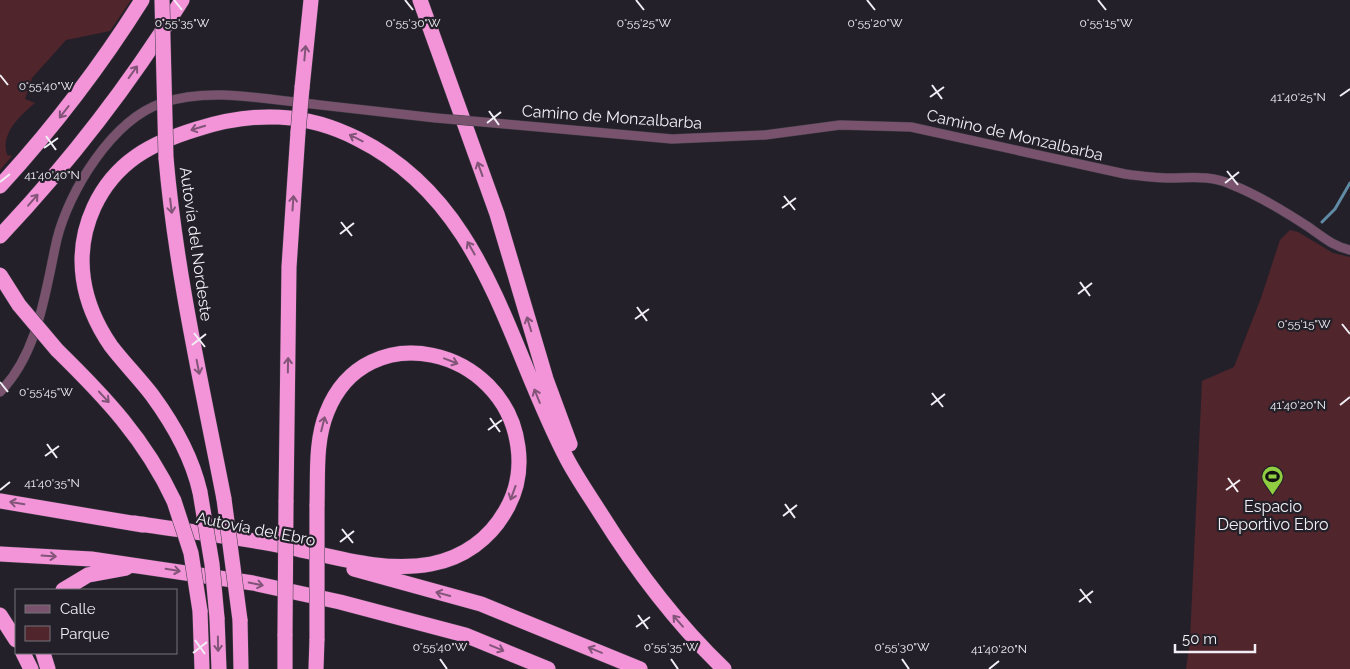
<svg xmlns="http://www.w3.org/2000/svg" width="1350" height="669" font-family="Raleway,sans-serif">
	<rect width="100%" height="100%" fill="#242029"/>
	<path fill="#51252c" d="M0,0H131L110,31L66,40L32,78L25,99L35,103C21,115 0,133 7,155L12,156L0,170Z
		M1290,230L1298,232L1333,253L1350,257V669H1186L1190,640L1202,381L1234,367L1261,298L1280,240Z"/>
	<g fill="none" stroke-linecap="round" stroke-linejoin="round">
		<path stroke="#5f8ca4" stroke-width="3" d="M1322,222L1335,209L1350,183"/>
		<defs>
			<path id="minor" d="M483,122L672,139L765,135L840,125L911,127L1125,174C1140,176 1155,178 1170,178C1191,178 1210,175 1230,184C1256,194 1284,211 1307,226C1322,236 1332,246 1350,250
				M0,392C39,352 45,292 57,239C69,191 112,120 162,103C209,87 263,99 312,104C353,109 394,113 436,118"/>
			<path id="motorway" d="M420,0L497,214L546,379L570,444
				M302,88L311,0
				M166,158C176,273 202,386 224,499
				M0,186C53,128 100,67 142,0
				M0,236C68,164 130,84 182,0
				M57,350C105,397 145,439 174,501
				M200,492C192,457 174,425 152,395C139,378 124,363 111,346C82,304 72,255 94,207C115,162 151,143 197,129C254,111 305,112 358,139C486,203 506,343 567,459C577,478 589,495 601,514C636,570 675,622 724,669
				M0,501L143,525
				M286,502L289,267L298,132
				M134,523C180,530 226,536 273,544C324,553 379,574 431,564C463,558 490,539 506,510C517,491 521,469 518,447C505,347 366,314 327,412C315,441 318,475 317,506
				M0,554L91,559L253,583L340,602L465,635L548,669
				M354,569L481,604L640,669
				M63,590L88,575L126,568
				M200,611L202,669
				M0,615L16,640
				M217,618L219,669
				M240,620L241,669
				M23,653L31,669
				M43,653L48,669
				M285,669V634
				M316,669L317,639"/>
		</defs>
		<use href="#minor" stroke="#413d46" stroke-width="10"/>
		<use href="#motorway" stroke="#413d46" stroke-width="16"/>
		<use href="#minor" stroke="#79536e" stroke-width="9"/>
		<use href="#motorway" stroke="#f394d9" stroke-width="15"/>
		<defs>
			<path id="minor-bridge" d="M436,118L483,122"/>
			<path id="motorway-bridge" d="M162,0L166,158
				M298,132L302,88
				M0,275L19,305L57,350
				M200,492L212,564L217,618
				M224,499L240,620
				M174,501L191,553L200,611
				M317,506V639
				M285,634L286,502"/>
		</defs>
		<use href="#minor-bridge" stroke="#413d46" stroke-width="10" stroke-linecap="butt"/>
		<use href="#motorway-bridge" stroke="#413d46" stroke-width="16" stroke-linecap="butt"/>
		<use href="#minor-bridge" stroke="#79536e" stroke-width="9"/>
		<use href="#motorway-bridge" stroke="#f394d9" stroke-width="15"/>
	</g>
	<defs><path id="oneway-shaft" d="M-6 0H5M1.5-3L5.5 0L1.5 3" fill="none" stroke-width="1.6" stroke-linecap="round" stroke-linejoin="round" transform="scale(1.25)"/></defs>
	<g stroke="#815478">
		<use href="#oneway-shaft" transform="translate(305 53) rotate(-85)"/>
		<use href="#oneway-shaft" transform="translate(133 72) rotate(-54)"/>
		<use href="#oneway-shaft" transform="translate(64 112) rotate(128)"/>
		<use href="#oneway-shaft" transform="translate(198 128) rotate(163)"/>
		<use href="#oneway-shaft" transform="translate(356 138) rotate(-153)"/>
		<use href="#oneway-shaft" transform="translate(480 169) rotate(-110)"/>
		<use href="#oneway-shaft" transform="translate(33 200) rotate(-49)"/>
		<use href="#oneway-shaft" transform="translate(293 203) rotate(-86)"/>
		<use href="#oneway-shaft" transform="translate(171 206) rotate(83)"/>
		<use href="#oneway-shaft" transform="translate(471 248) rotate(-120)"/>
		<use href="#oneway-shaft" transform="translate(529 324) rotate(-107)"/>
		<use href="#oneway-shaft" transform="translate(451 361) rotate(21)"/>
		<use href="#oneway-shaft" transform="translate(288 365) rotate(-89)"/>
		<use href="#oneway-shaft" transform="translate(198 367) rotate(79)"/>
		<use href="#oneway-shaft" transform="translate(537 396) rotate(-112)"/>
		<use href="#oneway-shaft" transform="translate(104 397) rotate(47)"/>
		<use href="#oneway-shaft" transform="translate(323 424) rotate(-76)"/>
		<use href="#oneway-shaft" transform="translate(513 493) rotate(110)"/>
		<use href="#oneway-shaft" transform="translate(17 503) rotate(-171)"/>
		<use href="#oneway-shaft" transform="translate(49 556) rotate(4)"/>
		<use href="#oneway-shaft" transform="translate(173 570) rotate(9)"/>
		<use href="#oneway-shaft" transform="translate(256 584) rotate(11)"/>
		<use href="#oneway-shaft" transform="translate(443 594) rotate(-165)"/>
		<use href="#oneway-shaft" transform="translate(678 621) rotate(-131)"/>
		<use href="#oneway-shaft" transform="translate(218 644) rotate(89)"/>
		<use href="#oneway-shaft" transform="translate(497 648) rotate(23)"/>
		<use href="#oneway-shaft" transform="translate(595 650) rotate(-158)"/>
	</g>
	<path fill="none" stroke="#f1eff5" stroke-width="2" d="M174,0L182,10M405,0L413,10M636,0L644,10M867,0L875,10M1098,0L1106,10M0,75L8,85M932,85L942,99M1340,96L1350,89M930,97L944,87M489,111L499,125M487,123L501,112M46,136L56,150M44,148L58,138M1227,171L1238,185M0,182L10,174M1225,183L1239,172M784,196L795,210M782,208L796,198M341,222L352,236M340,234L354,223M1080,282L1090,296M1078,294L1092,283M637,307L647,321M635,319L649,309M1342,324L1350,334M194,333L205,347M192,345L206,334M0,382L8,392M932,393L943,407M931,405L945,394M1340,405L1350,397M490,418L500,432M488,430L502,420M47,444L57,458M45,456L59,446M1228,478L1238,492M0,490L10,482M1226,490L1240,480M785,504L795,518M783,516L797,505M342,529L353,543M340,542L354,531M1080,589L1091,603M1079,602L1093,591M638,615L648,629M636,627L650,617M195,640L205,654M193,653L207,642M440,659L447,669M671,659L678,669M902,659L909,669M989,669L999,661"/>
	<defs>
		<symbol id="stadium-pin" viewBox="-11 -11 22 30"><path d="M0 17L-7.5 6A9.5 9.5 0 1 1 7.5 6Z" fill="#90cd41" stroke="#242029"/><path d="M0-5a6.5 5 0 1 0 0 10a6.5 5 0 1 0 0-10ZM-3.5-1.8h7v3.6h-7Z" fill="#111"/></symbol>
	</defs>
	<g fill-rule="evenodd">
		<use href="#stadium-pin" x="1260" y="464" width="25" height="34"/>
	</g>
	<g text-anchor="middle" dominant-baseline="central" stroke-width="4.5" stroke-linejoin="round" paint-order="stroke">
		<g font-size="16" fill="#f1eff5" stroke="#242029">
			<text transform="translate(612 117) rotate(4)">Camino de Monzalbarba</text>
			<text transform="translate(1015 135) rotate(13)">Camino de Monzalbarba</text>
			<text transform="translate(196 244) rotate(82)">Autovía del Nordeste</text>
			<text transform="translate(256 529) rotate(11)">Autovía del Ebro</text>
		</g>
		<g font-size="16" fill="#f1eff5" stroke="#242029">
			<text x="1273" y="506">Espacio<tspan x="1273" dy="18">Deportivo Ebro</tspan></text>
		</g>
	</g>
	<g font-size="12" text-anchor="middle" fill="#f1eff5" stroke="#242029" stroke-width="4.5" stroke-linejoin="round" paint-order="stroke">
		<text x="182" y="27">0°55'35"W</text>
		<text x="413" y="27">0°55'30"W</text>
		<text x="644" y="27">0°55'25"W</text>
		<text x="875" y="27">0°55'20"W</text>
		<text x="1106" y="27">0°55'15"W</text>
		<text x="46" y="90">0°55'40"W</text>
		<text x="1298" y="101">41°40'25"N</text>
		<text x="52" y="179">41°40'40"N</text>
		<text x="1304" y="328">0°55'15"W</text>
		<text x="46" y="396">0°55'45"W</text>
		<text x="1298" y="409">41°40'20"N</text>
		<text x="52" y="487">41°40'35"N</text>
		<text x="440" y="651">0°55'40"W</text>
		<text x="671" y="651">0°55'35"W</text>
		<text x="902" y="651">0°55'30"W</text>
		<text x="999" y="653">41°40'20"N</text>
	</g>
	<rect x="15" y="589" width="162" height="65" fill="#242029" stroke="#76737b"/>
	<rect x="25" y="605" width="25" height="8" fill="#79536e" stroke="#76737b"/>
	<text x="60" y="614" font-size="15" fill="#f1eff5">Calle</text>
	<rect x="25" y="626" width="25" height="15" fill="#51252c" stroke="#76737b"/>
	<text x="60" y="639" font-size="15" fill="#f1eff5">Parque</text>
	<path d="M1175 644v8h80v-8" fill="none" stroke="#f1eff5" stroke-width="2.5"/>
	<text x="1182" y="644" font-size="15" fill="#f1eff5" stroke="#242029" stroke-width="4" paint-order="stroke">50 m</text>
</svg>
